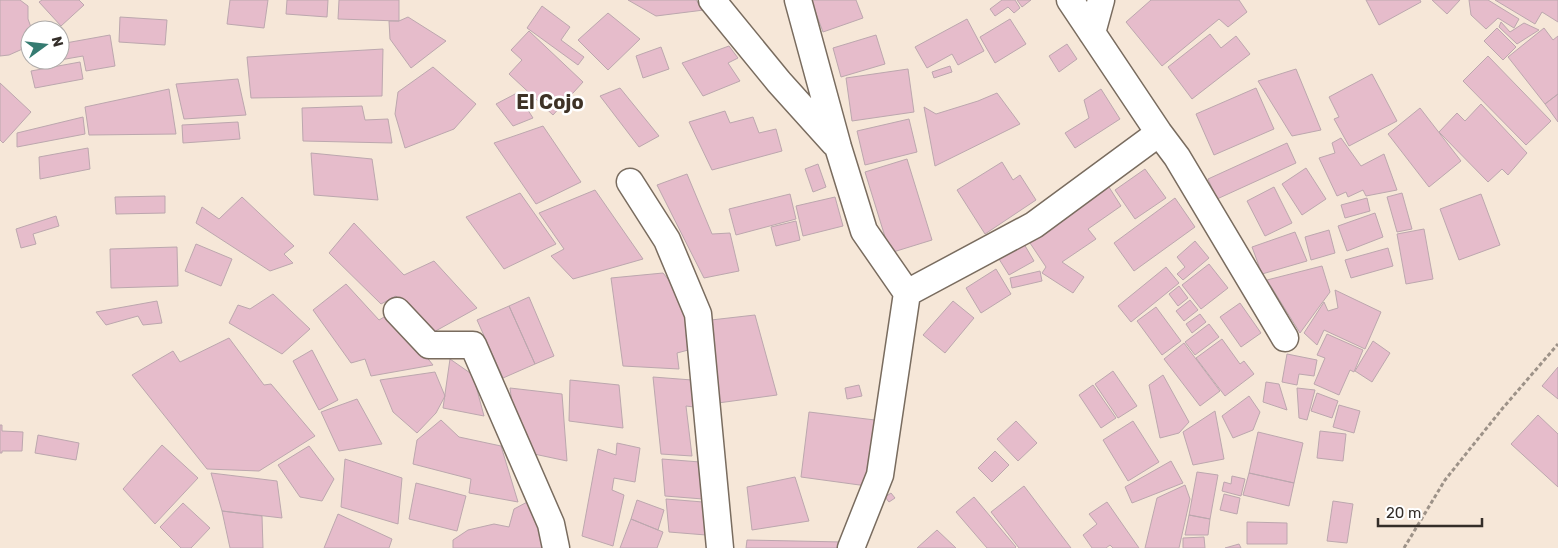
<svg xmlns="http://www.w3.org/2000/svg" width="1558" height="548" font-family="Rubik,sans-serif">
	<rect width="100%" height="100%" fill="#f6e7d8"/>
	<path fill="#e6bccb" stroke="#bca7ae" d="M0,0H20L28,6V19L32,30H30V39L27,47L9,55L0,56Z
		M42,0H79L84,5L61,26L39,2Z
		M230,0H268L264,28L227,24Z
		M287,0H328L327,17L286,14Z
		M339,0H399V21L338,19Z
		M628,0H696L704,10L656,16Z
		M811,0H856L863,18L823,32Z
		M1002,0H1015L1020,8L1014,13L1008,7L995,16L990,9Z
		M1017,0H1031L1022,7Z
		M1151,0H1239L1247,12L1228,27L1219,19L1162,66L1126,22Z
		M1366,0H1420L1421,2L1379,25Z
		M1432,0H1460L1447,14Z
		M1488,0L1519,19L1514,28L1498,18L1486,29L1471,15L1469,0Z
		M1495,0H1558V22L1542,12L1535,24Z
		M542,6L570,27L561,40L584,57L578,65L527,28Z
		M608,13L640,39L608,70L578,40Z
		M120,17L167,20L165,45L119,42Z
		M408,17L446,41L411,68L390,39L389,21H399Z
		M967,19L984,51L958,65L952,54L927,68L915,47Z
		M1010,19L1026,44L995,63L980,37Z
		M1501,22L1510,32L1524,23L1539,30L1517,44L1499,27Z
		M1497,28L1516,47L1503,60L1484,41Z
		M1544,28L1553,40L1558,36V94L1545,104L1508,57Z
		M529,31L583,82L553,115L509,74L522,60L511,50Z
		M1210,34L1221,48L1236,36L1250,54L1192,99L1168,67Z
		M110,35L115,66L86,71L83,56L60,60V44Z
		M876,35L885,64L841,77L833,48Z
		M1067,44L1077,59L1059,72L1049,56Z
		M729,46L738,58L728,63L740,81L703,96L682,63Z
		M661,47L669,69L643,78L636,56Z
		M383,49L382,96L251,98L247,57Z
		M1488,56L1551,121L1526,145L1463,81Z
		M80,62L83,79L35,88L31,71Z
		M950,66L952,72L934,78L932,72Z
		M433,67L476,104L454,129L405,148L395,114L398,92Z
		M908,69L914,112L852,121L846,78Z
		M1296,69L1321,130L1292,136L1258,81Z
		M1372,74L1397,121L1349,146L1334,119L1339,117L1329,97Z
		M238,79L246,115L184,119L176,84Z
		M0,83L31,112L3,143L0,140Z
		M620,88L659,136L639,147L600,96Z
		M1256,88L1274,129L1214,155L1196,114Z
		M169,89L176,134L89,135L85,107Z
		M1101,89L1120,119L1075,148L1065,133L1089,118L1084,100Z
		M517,93L533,118L513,126L496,104Z
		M997,93L1020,124L935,166L924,107L936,114L978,101Z
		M1558,94V122L1545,104Z
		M1481,104L1527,153L1508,175L1502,169L1488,182L1439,132L1457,113L1465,121Z
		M362,106L365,120L388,119L392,143L303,141L302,108Z
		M1420,108L1461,161L1429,187L1388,134Z
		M725,111L730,123L753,117L759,133L776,129L782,151L712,170L689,122Z
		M83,117L85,134L17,147V133Z
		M909,119L917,152L865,165L857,131Z
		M238,122L240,139L183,143L182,125Z
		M543,126L581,182L536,204L494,143Z
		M1341,138L1361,166L1384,154L1397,190L1366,196L1363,190L1348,197L1346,192L1337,196L1319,158L1335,153L1332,143Z
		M1287,143L1296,163L1217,199L1208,179Z
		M88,148L90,169L40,179L39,157Z
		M311,153L372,159L378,200L314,195Z
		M907,159L932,240L890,253L865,172Z
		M1002,162L1013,180L1020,175L1036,200L985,234L957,190Z
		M818,164L826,187L813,192L805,169Z
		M1306,168L1326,199L1302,215L1282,184Z
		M1145,169L1166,198L1135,219L1115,190Z
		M687,174L712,234L730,233L739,271L704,278L657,185Z
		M1107,184L1121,206L1088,229L1096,239L1062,262L1084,277L1073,293L1042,273L1046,267L1028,240Z
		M1274,187L1292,223L1265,236L1247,201Z
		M595,190L643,259L573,279L551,256L564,249L539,213Z
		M520,193L556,244L504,269L466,217Z
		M1402,193L1412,229L1397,232L1387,197Z
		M790,194L796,219L736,235L729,209Z
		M1481,194L1500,245L1459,260L1440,209Z
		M165,196V213L116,214L115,197Z
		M242,197L294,246L284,254L293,263L270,271L196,223L202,207L219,219Z
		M835,197L843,226L803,236L796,206Z
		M1175,198L1195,227L1134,271L1114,243Z
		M1367,198L1370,211L1345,218L1341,205Z
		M1375,213L1383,237L1347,251L1338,226Z
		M56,216L59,226L33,234L36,244L21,248L16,229Z
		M796,221L800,240L776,246L771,227Z
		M354,223L404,275L434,261L477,308L432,333L396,296L381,304L329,253Z
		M1424,229L1433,279L1406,284L1397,234Z
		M1329,230L1335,253L1311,260L1305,237Z
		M1295,232L1307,261L1262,274L1252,247Z
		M1195,241L1209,258L1183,280L1177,274L1185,267L1177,257Z
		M196,244L232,259L221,286L185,271Z
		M1024,244L1034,261L1009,275L999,259Z
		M177,247L178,286L111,288L110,249Z
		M1388,248L1393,266L1351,278L1345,260Z
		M1209,264L1228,288L1201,309L1182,285Z
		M1322,266L1330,292L1300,333L1267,280Z
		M1166,267L1179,283L1131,322L1118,306Z
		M996,269L1011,294L981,313L966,288Z
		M1040,271L1042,281L1012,288L1010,278Z
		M663,273L682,296L692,349L677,353L679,369L623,366L611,278Z
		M346,284L379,320L391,313L433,365L371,376L365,359L351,363L313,310Z
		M1179,286L1188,298L1178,306L1169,294Z
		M1335,290L1381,312L1365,349L1324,330L1317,345L1304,333L1324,302L1328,311L1338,308Z
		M273,294L310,329L282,354L229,323L238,305L250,309Z
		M529,297L554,356L535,364L509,306Z
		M1190,300L1198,310L1184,321L1176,311Z
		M157,301L162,323L143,325L138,316L106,325L96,312Z
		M953,301L974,318L945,353L923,335Z
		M1240,303L1261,333L1241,347L1220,317Z
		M509,306L535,364L503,378L477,320Z
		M1156,307L1181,341L1162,355L1137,321Z
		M1200,314L1206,322L1192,333L1186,324Z
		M755,315L777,395L718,403L711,320Z
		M1209,324L1219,337L1195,355L1185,342Z
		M1327,334L1363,350L1354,372L1350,370L1339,395L1314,384L1325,358L1317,355Z
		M229,338L264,385L271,384L315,436L259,471L207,469L132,375L173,351L180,362Z
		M1222,339L1240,364L1244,361L1254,374L1225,396L1196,358Z
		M1373,341L1390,353L1372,382L1355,371Z
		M1184,343L1220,391L1200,406L1164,359Z
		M312,350L338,400L319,410L293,361Z
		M1287,354L1317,360L1314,376L1299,374L1297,385L1282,382Z
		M450,359L473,375L484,416L443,408Z
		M1558,367V399L1542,386Z
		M1113,371L1137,406L1118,418L1095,384Z
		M435,372L445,396L436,413L417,433L393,412L380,380Z
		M1163,375L1189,422L1179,433L1160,438L1149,385Z
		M653,377L692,380L694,407L686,406L692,456L661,454Z
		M570,380L619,385L623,428L569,421Z
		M1266,382L1279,384L1287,410L1263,402Z
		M859,385L862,396L847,399L845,388Z
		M1093,385L1116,418L1101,428L1079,395Z
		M510,388L562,394L567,461L534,454L515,428Z
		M1297,388L1315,390L1307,420L1299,418Z
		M1317,393L1338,401L1332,418L1311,411Z
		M1249,396L1260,412L1253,430L1233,438L1222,416Z
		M357,399L382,444L339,451L321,412Z
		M1339,405L1360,411L1354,433L1333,427Z
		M1215,411L1224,459L1193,465L1183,432Z
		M809,412L875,420L867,486L801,477Z
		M1538,415L1558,434V487L1511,444Z
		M441,420L459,437L501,446L518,502L469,493L471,479L413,464L417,440Z
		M1016,421L1037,443L1018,461L997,439Z
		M1133,421L1159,462L1128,481L1103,440Z
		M0,425H2V431L23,432L22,451H2V453H0Z
		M1320,431L1346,434L1343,461L1317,458Z
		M1258,432L1303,443L1294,483L1249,473Z
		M38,435L79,443L76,460L35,453Z
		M617,443L640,448L635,482L614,478L612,490L624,495L613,546L582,536L598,449L616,455Z
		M162,445L198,478L155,524L123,489Z
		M309,446L334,479L322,501L300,497L278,465Z
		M995,451L1009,465L992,482L978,468Z
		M345,459L402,478L398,524L341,507Z
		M662,459L700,462L703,499L665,496Z
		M1171,461L1183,483L1132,503L1125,487Z
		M1197,472L1218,475L1210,519L1189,515Z
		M211,473L277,481L282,518L222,511Z
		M1249,473L1294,483L1289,506L1243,495Z
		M1232,476L1245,479L1241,496L1222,491L1224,482L1231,484Z
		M795,477L809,521L752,530L747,487Z
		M416,483L466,496L457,531L409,519Z
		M1185,485L1190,499L1179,548H1145L1157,498Z
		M1024,486L1071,548H1019L991,512Z
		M891,493L895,498L889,502L885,497Z
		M1224,494L1240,498L1237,514L1220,510Z
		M974,497L1016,547L1015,548H987L956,512Z
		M666,499L703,502L706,535L669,532Z
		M531,500L547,548H453V540L468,530L494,524L509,527L514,509Z
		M637,500L664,510L658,530L631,519Z
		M1333,501L1353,504L1347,543L1327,541Z
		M1107,502L1139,548H1113L1110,545L1106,548H1092L1083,535L1097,524L1089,514Z
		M183,503L210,528L191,548H181L160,527Z
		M222,511L262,516L263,548H230Z
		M338,514L392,539L389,548H324Z
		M1189,515L1210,519L1208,535H1185Z
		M631,519L663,532L657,548H620Z
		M1247,522L1287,523V544H1247Z
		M937,530L956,548H917Z
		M1204,537L1205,548H1183V538Z
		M747,540L843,542L838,548H746Z
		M1239,544L1241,548H1225Z"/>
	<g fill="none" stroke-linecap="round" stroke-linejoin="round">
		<defs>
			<path id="street" d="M712,0L779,82L834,143
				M798,0L838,147L864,231L907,293L880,475L851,548
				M1070,0L1159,133L1177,157L1285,338
				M1092,33L1101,0
				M630,182L667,240L698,314L720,548
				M907,293L1034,225L1159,133
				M397,311L429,345H473L551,524L556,548"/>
		</defs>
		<use href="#street" stroke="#796c5f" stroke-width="29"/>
		<path stroke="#9d9288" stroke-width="3" stroke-dasharray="4 2.5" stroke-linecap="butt" d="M1404,548L1445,480L1502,409L1558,344"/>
		<use href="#street" stroke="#fff" stroke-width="26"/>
	</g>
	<g text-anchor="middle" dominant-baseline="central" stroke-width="5" stroke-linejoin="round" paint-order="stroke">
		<g font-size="20" font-weight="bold" fill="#3e3226" stroke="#fff">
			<text x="550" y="102">El Cojo</text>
		</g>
	</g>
	<g transform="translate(45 45) rotate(75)"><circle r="24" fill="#ffffff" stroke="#aeaba9"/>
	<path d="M0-4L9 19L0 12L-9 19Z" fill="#357b71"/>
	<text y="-8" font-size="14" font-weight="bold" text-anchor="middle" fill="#342e29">N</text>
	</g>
	<path d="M1378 518v8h104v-8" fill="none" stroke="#342e29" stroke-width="2.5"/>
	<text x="1386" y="518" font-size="15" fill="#342e29" stroke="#ffffff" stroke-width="4" paint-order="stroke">20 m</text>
</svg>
